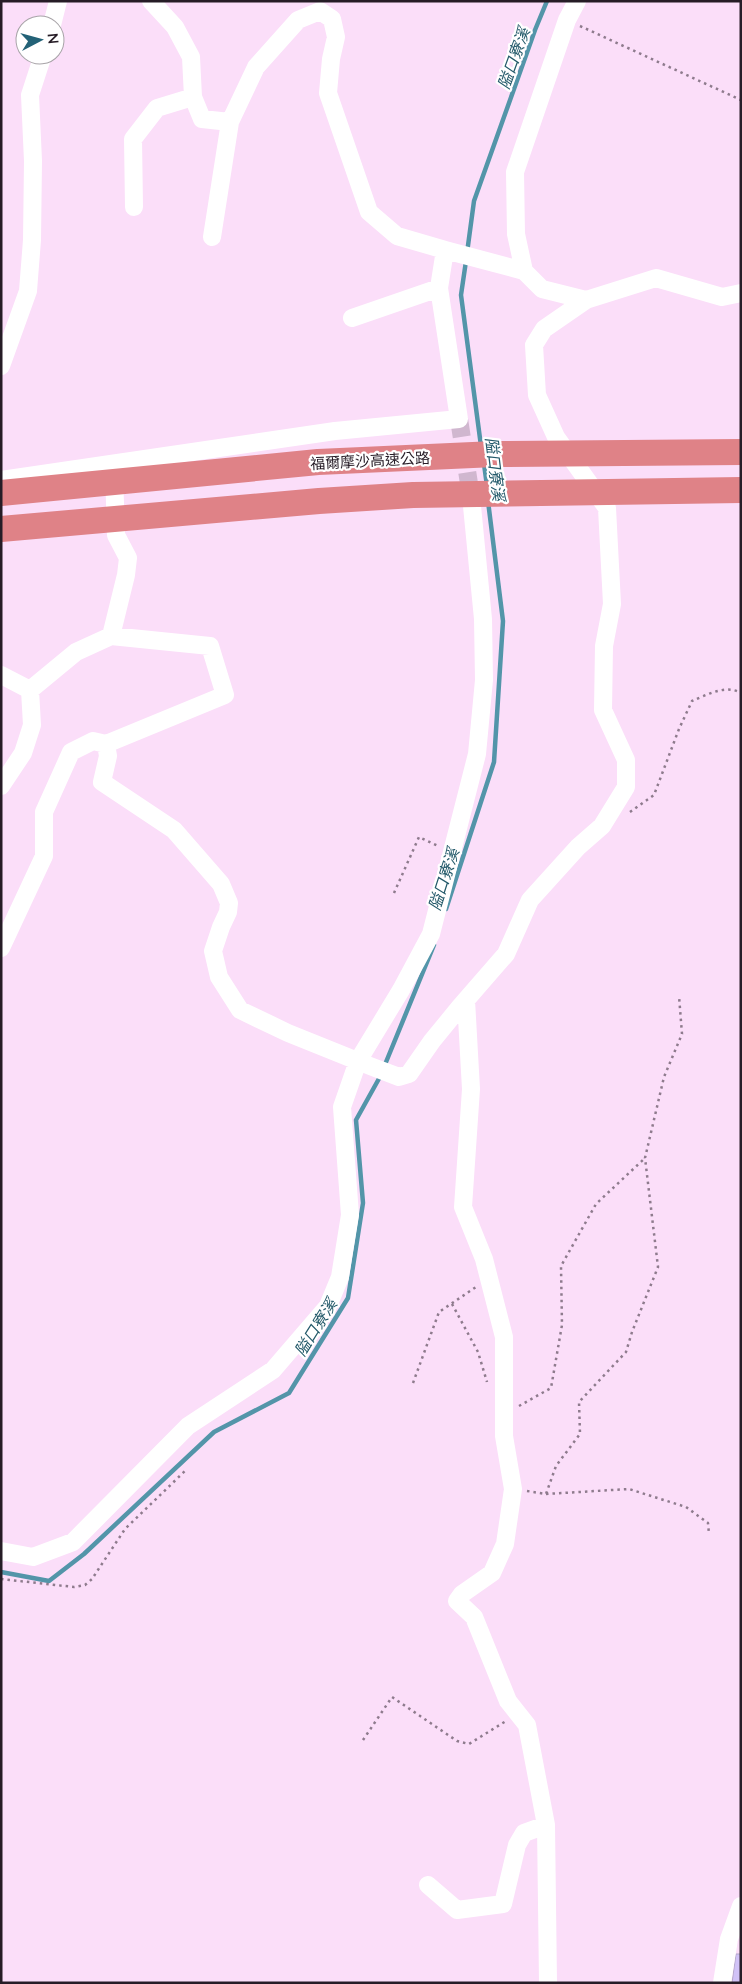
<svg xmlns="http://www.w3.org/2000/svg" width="742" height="1984" font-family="Lato,'Noto Sans TC',sans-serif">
	<defs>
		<filter id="shadow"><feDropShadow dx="5" dy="3" stdDeviation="0" flood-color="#0004"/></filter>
	</defs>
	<rect width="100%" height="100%" fill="#fbdef9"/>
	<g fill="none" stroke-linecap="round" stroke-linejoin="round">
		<path stroke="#5395a9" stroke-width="4.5" d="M467,253L474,201L535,30L547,1
			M466,261L461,295L481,446
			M484,464L487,486
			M446,909L494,762L503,621L488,501
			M384,1067L434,945
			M1,1572L49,1581L84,1554L214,1432L289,1393L348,1298L363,1203L356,1120L381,1075"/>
	</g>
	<path fill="#d1c2f7" stroke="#b3a9ca" filter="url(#shadow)" d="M736,1954H741V1983H732Z"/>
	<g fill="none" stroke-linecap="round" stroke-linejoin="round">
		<path stroke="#d0b7cf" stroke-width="18" stroke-dasharray="18 9" stroke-linecap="butt" d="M459,419L472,503"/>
		<path stroke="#8e7b8d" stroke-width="2.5" stroke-dasharray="2.5 4" stroke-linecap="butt" d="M580,26L741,100
			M630,812L654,795L679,729L692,701C706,695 726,684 741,693
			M394,893L419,837L438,846
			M452,1304L478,1352L487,1382
			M413,1383L439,1312L476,1287
			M519,1406L551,1388L562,1325L561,1266L596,1204L645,1158
			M527,1491L546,1494L556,1466L580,1434L579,1402L626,1352L632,1332L658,1267L645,1158L664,1077L682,1034L679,996
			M546,1494L629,1489L686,1507L708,1523L709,1534
			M1,1579L74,1587L85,1585L92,1579L125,1529L186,1470
			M363,1740L392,1697L457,1741L469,1744L506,1721"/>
		<path stroke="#fff" stroke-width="18" d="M577,1L567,20L515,172L516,234L524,271L542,289L586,300L656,278L722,297L741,293
			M52,25L58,1
			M134,207L133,139L157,108L193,97
			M212,237L230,122
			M445,250L524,271
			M352,318L439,288
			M1,366L28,291L32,240L33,161L30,95L43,55
			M1,480L335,431L459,419L439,288L445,250L397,236L369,212L328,93L331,59L336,37L332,19L320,11L298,20L256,67L230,122L202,119L193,97L191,57L175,27L151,1
			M111,636L126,575L128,558L116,535L114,471
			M1,675L30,690L32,725L23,753L1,786
			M30,690L76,652L111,636L210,646L225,695L106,744
			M1,948L44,856V812L71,752L93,741L106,744L108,756L102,782L174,830L221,884L229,903L228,912L221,927L213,951L219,977L240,1010L288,1033L370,1066L399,1077L409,1074L432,1041L459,1008L506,954L530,900L578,847L602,826L626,787V760L603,710L604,646L612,604L607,508L556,437L537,395L534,345L544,329L586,300
			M466,1000L471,1089L463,1207L484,1259L504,1337V1436L513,1489L505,1544L492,1573L462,1594L457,1601L474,1617L508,1701L527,1725L546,1825L548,1983
			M1,1551L33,1557L73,1542L188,1426L273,1370L328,1306L340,1277L350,1215L342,1107L358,1061L401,990L431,934L477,754L484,680L483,619L472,506
			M428,1885L457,1910L503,1904L517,1845L524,1833L546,1825
			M722,1983L729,1939L741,1906"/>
		<path stroke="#df8287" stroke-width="26" d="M1,493L318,462L495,454L741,452
			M1,529L319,501L413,495L741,490"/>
	</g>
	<g text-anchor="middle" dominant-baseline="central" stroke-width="4.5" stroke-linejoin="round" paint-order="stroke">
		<g font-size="15" fill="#261c26" stroke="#fff">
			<text transform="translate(370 460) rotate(-3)">福爾摩沙高速公路</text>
		</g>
		<g font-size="16" font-style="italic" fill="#245a6a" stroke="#fff">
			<text transform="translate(513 58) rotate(-70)">隘口寮溪</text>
			<text transform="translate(496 469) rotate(83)">隘口寮溪</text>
			<text transform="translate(443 879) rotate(-72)">隘口寮溪</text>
			<text transform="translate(315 1327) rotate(-58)">隘口寮溪</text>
		</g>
	</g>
	<rect width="742" height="1984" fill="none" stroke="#261c26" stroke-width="5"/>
	<g transform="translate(40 40) rotate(84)"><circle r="24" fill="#ffffff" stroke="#a8a4a8"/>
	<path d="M0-4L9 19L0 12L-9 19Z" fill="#236277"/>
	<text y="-8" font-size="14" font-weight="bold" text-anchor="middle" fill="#261c26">N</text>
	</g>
</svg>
